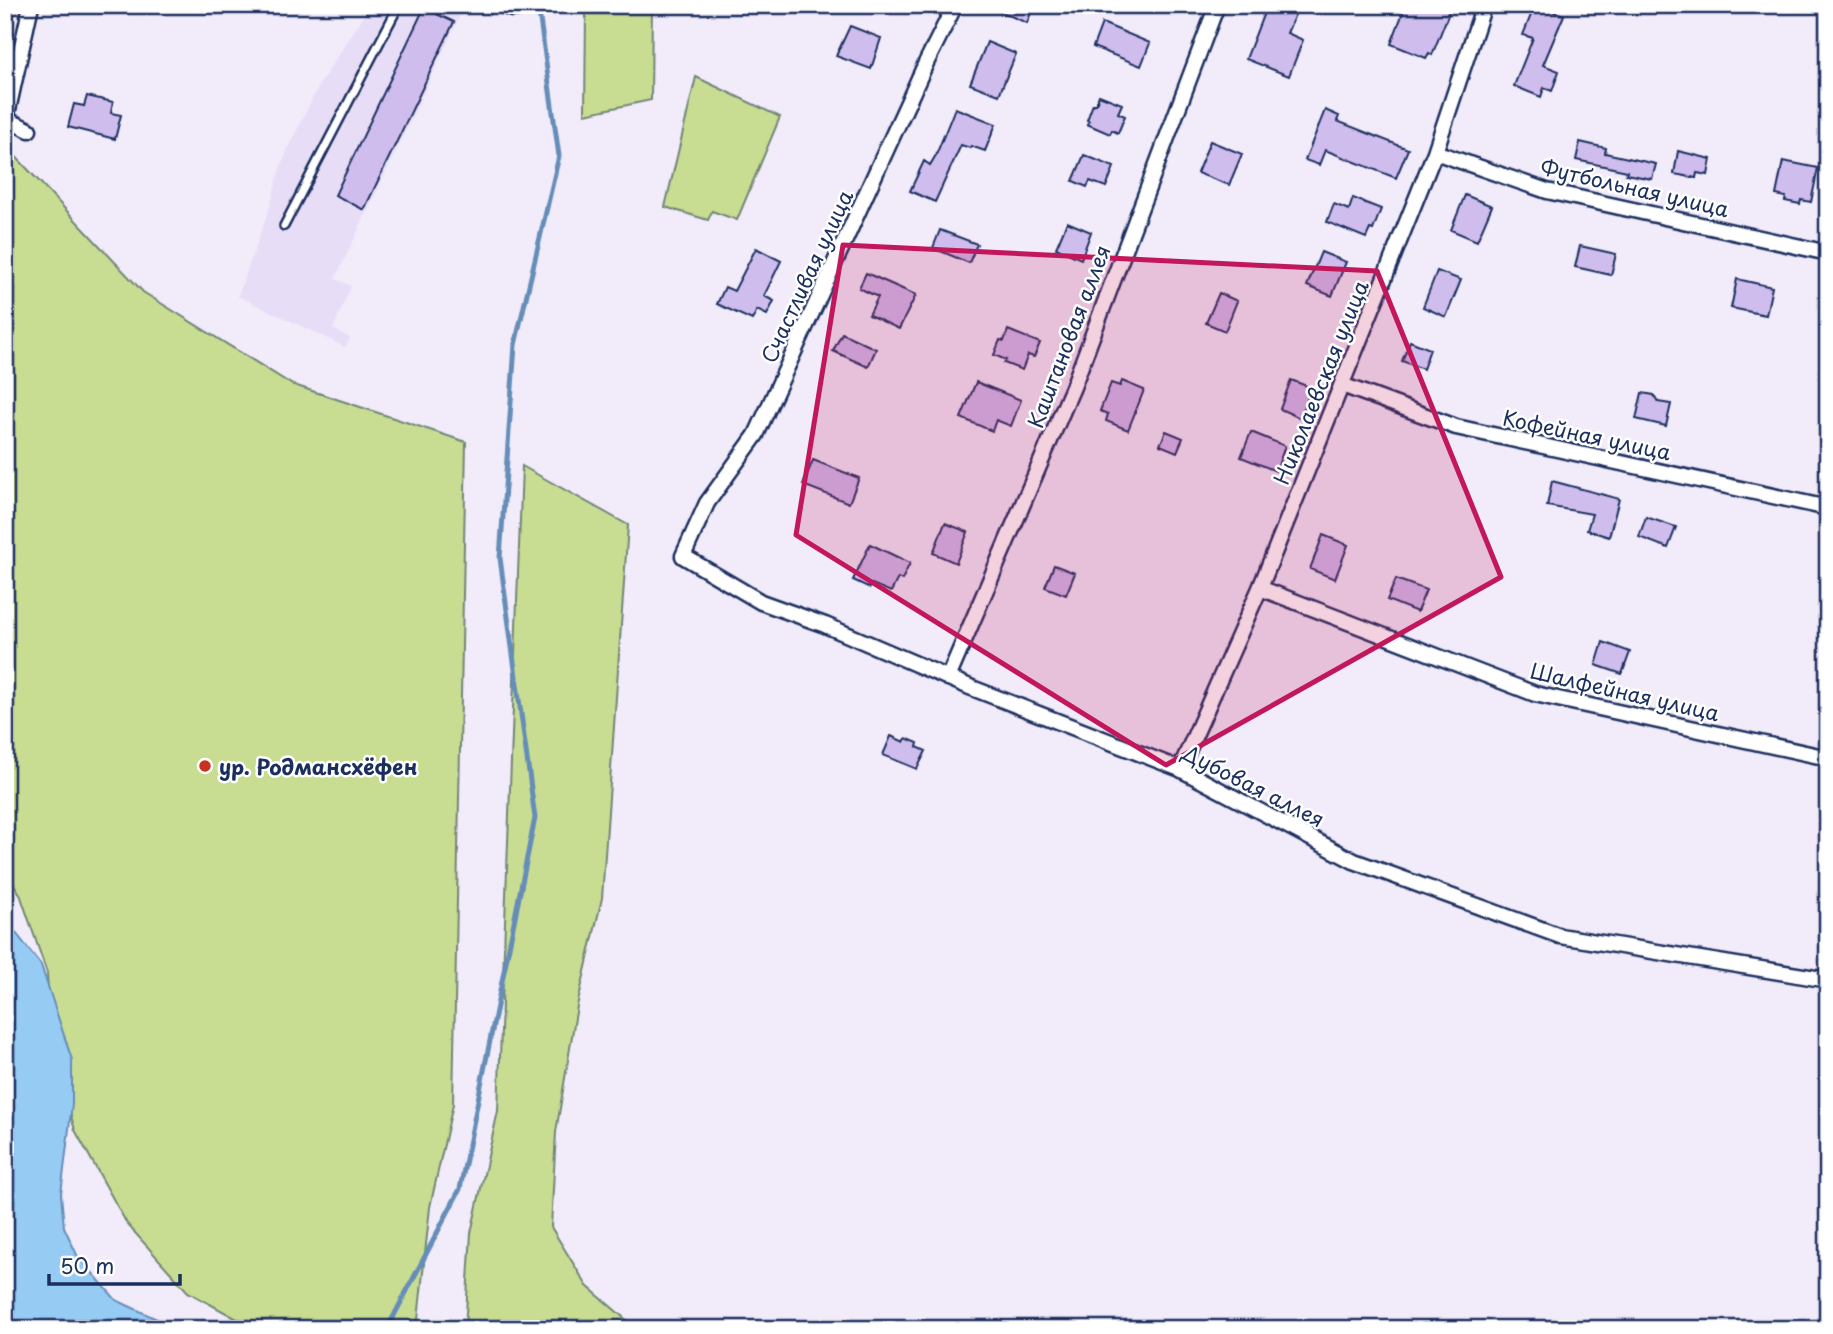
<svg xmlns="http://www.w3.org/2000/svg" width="1833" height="1334" font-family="'Playpen Sans',sans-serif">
	<rect width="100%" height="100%" fill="#f1ebfa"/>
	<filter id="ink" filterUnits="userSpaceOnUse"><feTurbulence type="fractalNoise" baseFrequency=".0143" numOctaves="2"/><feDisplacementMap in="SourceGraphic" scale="14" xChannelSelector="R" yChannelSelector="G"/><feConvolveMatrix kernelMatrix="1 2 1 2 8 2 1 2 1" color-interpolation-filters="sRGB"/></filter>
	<g filter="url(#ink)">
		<path fill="#e7ddf6" d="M371,5H465L335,279L351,286L333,329L350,338L345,347L238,296L270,207L280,169L290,144L321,82Z"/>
		<path fill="#c8dd92" stroke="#728678" stroke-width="2" d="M614,5H652L651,100L585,114L586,11Z
			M696,77L780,117L737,220L712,211L708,220L665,207Z
			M5,145L143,292L291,384L466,442L453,1104L430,1207L417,1329H306L237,1319L188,1292L127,1224L75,1130L52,1050L47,973L20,894L5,870Z
			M522,466L628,525L602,898L577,1006L556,1132L551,1227L587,1286L637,1329H465L471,1233L498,1111Z"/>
		<path fill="#96cbf4" stroke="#658db8" stroke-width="2" d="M5,919L41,965L72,1060V1104L61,1194L64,1227L77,1255L116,1300L178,1329H5Z"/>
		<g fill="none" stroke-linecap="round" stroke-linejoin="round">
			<path stroke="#658db8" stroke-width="5" d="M387,1329L460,1189L535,818L500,558L515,345L559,156L538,5"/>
		</g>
		<path fill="#cfbdee" stroke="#1b2f5e" stroke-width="2" d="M985,5H1034L1027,23Z
			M1267,5H1299L1287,33L1303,40L1289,76L1246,59Z
			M1406,5H1452L1432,55L1429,53L1426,58L1391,44Z
			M1535,5L1564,15L1543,65L1559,71L1552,91L1544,88L1541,97L1514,86L1533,38L1523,35Z
			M424,8L454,22L364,210L335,195Z
			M1102,23L1150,43L1141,66L1093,47Z
			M850,26L881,38L871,69L836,56Z
			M987,42L1016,54L999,95L970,84Z
			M1099,95L1122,104L1118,113L1125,116L1118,133L1112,130L1110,134L1087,124L1089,121L1087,120L1093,104H1096Z
			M87,96L113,102L111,113L121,115L115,139L68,127L74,104L84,106Z
			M955,108L996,124L985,151L971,146L970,148L961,145L935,202L910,191L924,161L930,165L936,155Z
			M1325,110L1339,116L1337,121L1408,149L1396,178L1325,150L1319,165L1305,160Z
			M1210,141L1242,154L1229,185L1197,173Z
			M1580,142L1606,148L1605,153L1656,164L1652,179L1626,174L1627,171L1576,160Z
			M1678,151L1711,159L1708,175L1697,173L1696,178L1674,174Z
			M1084,155L1114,167L1106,187L1090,181L1087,187L1073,181Z
			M1783,161L1818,168L1811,202L1801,200L1800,204L1785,201L1786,197L1776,195Z
			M1465,195L1492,206L1477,241L1451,230Z
			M1353,198L1381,209L1373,230L1370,229L1366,238L1327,222L1334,204L1349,210Z
			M1067,222L1091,232L1081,259L1056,248Z
			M940,230L977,244L969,263L933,248Z
			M1580,246L1616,254L1611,275L1575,267Z
			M756,248L781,261L764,296L774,301L767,315L757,310L752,320L717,304L725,287L734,291Z
			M1321,252L1346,262L1332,296L1307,286Z
			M1437,271L1461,280L1446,317L1423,307Z
			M866,273L916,295L899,329L869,315L878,297L859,288Z
			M1737,279L1772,287L1766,315L1731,308Z
			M1219,293L1237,301L1225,331L1206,323Z
			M1008,330L1040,343L1034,357L1028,355L1022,370L1004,363L1006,360L994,355L1000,340L1004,341Z
			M842,333L876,349L868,367L833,351Z
			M1410,341L1430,349L1423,369L1402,361Z
			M1291,380L1312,388L1300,418L1280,409Z
			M1122,381L1144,390L1128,430L1106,421L1108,414L1100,411L1111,383L1120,386Z
			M976,382L1021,400L1011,426L996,420L992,431L961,418Z
			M1642,393L1654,395L1658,402L1671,404L1666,426L1636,419Z
			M1166,431L1183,438L1177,452L1160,445Z
			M1251,432L1285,446L1276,471L1241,457Z
			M813,460L859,478L849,503L803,485Z
			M1552,481L1619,499L1609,537L1587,530L1592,514L1547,506Z
			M1646,517L1676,527L1668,548L1639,537Z
			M945,523L968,532L956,563L933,553Z
			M1323,535L1348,545L1335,579L1310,569Z
			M870,544L910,563L902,580L898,578L891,592L872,584L870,588L853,580Z
			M1054,565L1075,573L1066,595L1045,587Z
			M1396,579L1426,590L1417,612L1387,600Z
			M1603,642L1630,652L1622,674L1596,665Z
			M891,736L904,742L906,738L918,743L917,747L926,751L917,769L883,755Z"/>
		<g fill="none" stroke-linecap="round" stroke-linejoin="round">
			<defs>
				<path id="lane" d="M284,226L399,5"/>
				<path id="street" d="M502,5L512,9L534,5
					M955,5L926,63L756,435L707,503L683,556L761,602L825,625L972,688L1180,769L1354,861L1560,936L1828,980
					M29,130L6,119L31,5
					M1435,152L1547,191L1828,253
					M1342,385L1456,427L1828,508
					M1260,588L1535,694L1828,758
					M948,678L1073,387L1217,5
					M1180,769L1260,588L1435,152L1484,5"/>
			</defs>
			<use href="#lane" stroke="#1b2f5e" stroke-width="12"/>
			<use href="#street" stroke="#1b2f5e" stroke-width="19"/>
			<use href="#lane" stroke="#fff" stroke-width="7"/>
			<use href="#street" stroke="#fff" stroke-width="14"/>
		</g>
	</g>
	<path fill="#c2185b" fill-opacity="0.2" stroke="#c2185b" stroke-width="5" stroke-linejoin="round" d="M843,245L1377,271L1501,577L1166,765L796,535Z"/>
	<circle fill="#c8321e" stroke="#fff" stroke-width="2.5" cx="205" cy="766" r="7"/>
	<g text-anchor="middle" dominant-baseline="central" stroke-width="5" stroke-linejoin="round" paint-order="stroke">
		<g font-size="21" fill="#1b2f5e" stroke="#fff">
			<text transform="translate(1635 187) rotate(13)">Футбольная улица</text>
			<text transform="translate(806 276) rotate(-65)">Счастливая улица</text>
			<text transform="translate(1068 336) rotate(-69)">Каштановая аллея</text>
			<text transform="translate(1320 382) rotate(-68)">Николаевская улица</text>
			<text transform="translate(1587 434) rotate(12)">Кофейная улица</text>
			<text transform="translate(1625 691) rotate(13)">Шалфейная улица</text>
			<text transform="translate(1254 785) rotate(27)">Дубовая аллея</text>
		</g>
		<g font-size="21" font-weight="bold" fill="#1b2f5e" stroke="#fff" text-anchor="start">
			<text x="219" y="766">ур. Родмансхёфен</text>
		</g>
	</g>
	<rect width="1833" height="1334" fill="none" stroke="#fff" stroke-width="28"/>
	<rect x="14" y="14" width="1805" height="1306" fill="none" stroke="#1b2f5e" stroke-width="2.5" filter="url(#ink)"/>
	<path d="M49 1274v10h131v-10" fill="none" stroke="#1b2f5e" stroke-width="3.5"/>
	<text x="60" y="1274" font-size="21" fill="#1b2f5e" stroke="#ffffff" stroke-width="5" paint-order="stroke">50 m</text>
</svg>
